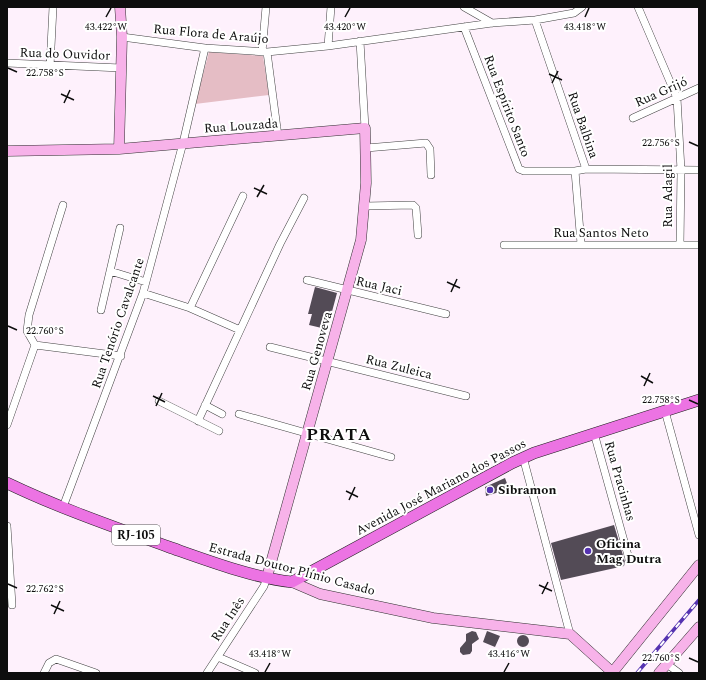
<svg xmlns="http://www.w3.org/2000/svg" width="706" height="680" font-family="Spectral,serif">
	<rect width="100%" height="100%" fill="#fef1fc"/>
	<path fill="#e5bdc5" d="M209,52L263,56L269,95L195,104Z"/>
	<path fill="#534b56" d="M315,287L337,293L330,319L328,318L326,329L309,325L312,314H308Z
		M505,478L509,489L486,496L485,487Z
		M614,525L625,562L624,566L561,580L551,543Z
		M472,631L476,632L479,639L472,644V651L470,654L463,655L460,652V648L466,641V634Z
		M487,631L500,636L495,647L483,642Z
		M517 641a6 6 0 1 1 12 0a6 6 0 1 1-12 0Z"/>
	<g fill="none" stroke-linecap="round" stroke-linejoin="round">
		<defs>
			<path id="street" d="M464,7L492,23
				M638,7L677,98L681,170L680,245
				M535,20L586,169
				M464,27L519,169L524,171H575L586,169L699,170
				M122,37L205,48L267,52L328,46L492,23L535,20L574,13L582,7
				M360,41L365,128
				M328,46L331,7
				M262,52L266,7
				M267,52L278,136
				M7,63L121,68
				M50,67L53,7
				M633,118L699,88
				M366,148L426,143L430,149L431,175
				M575,171L581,244
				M365,206L413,205L416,208L418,235
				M504,245H699
				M110,271L146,282
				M307,280L446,314
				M143,293L190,308L240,330
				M190,308L243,196
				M101,310L120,228
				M35,345L121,356
				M270,347L466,396
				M159,401L219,431
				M205,405L222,414
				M665,411L699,535
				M239,414L391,457
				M198,421L280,244L304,198
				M7,425L35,345L27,331L29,315L63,205
				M594,433L629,559
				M523,457L570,634
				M63,507L143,293L183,143L205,48
				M7,526L12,605
				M218,657L255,673
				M667,664L679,673
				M44,673L49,663L56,659L96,673
				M207,673L264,586L267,577"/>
			<path id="secondary" d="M119,149L122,37L120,7
				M7,151L119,149L365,128L366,183L361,240L267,577
				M292,582L320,594L433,618L570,634L612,672
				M612,673L699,565
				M659,673L699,627"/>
			<path id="primary" d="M7,483C59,508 114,527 169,547C206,560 254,578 292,582L512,463L534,453L699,400"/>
		</defs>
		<use href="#street" stroke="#414141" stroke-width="8"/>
		<use href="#secondary" stroke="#303030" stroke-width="11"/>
		<use href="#primary" stroke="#1f1f1f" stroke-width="12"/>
		<use href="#street" stroke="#fff" stroke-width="7"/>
		<use href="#secondary" stroke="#f7b2e9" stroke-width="10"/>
		<use href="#primary" stroke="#ec73e3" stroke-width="11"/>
		<defs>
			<path id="rail" d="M637,673L699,600"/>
		</defs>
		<use href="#rail" stroke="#5533b1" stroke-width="3.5"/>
		<use href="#rail" stroke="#fff" stroke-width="2" stroke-dasharray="6" stroke-linecap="butt"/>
	</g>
	<path fill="none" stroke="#0e0e0e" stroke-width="1.5" d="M106,17L111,8M345,17L350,8M585,17L589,8M8,68L17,72M549,74L562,80M552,83L558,71M61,94L74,100M64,103L70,90M689,142L698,146M254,188L267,194M257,197L264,185M447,282L460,288M451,292L457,279M8,326L17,330M641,376L653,383M644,386L650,373M153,396L165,402M689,400L698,404M156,406L162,393M346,491L358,497M349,500L355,487M8,584L17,588M539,585L552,591M542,594L548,582M51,605L64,611M54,614L60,601M689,658L698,662M265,672L270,663M504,672L509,663"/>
	<g fill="#5533b1" stroke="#fff" stroke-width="1.5">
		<circle cx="490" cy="490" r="4"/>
		<circle cx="588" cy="551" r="4"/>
	</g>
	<g text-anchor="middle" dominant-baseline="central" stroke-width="4" stroke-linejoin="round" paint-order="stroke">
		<rect fill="#fff" stroke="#565656" stroke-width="1" x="112" y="525" width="48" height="20" rx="3"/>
		<g font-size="12" font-weight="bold" fill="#0e0e0e">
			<text x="136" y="535">RJ-105</text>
		</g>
		<g font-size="13" fill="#0e0e0e" stroke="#fff">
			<text transform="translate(211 34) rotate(5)">Rua Flora de Araújo</text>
			<text transform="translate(65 54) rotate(2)">Rua do Ouvidor</text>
			<text transform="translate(661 92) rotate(-24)">Rua Grijó</text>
			<text transform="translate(507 106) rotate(69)">Rua Espírito Santo</text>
			<text transform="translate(583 125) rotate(71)">Rua Balbina</text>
			<text transform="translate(241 126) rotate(-4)">Rua Louzada</text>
			<text transform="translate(668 196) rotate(-90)">Rua Adagil</text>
			<text x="601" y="233">Rua Santos Neto</text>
			<text transform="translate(379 286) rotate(13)">Rua Jaci</text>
			<text transform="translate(118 323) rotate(-71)">Rua Tenório Cavalcante</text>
			<text transform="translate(317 351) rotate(-74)">Rua Genoveva</text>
			<text transform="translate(399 367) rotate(14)">Rua Zuleica</text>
			<text transform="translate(620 481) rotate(74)">Rua Pracinhas</text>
			<text transform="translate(441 487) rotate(-28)">Avenida José Mariano dos Passos</text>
			<text transform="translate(292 569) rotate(15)">Estrada Doutor Plínio Casado</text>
			<text transform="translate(228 619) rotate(-57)">Rua Inês</text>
		</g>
		<g font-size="13" font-weight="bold" fill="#0e0e0e" stroke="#fff" text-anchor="start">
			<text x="498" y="490">Sibramon</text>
			<text x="596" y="544">Oficina<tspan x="596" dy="15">Mag Dutra</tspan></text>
		</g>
		<g font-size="17" font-weight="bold" letter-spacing="1" fill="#0e0e0e" stroke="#fff">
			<text x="339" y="435">PRATA</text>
		</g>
	</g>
	<g font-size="10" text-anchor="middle" fill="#0e0e0e" stroke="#fff" stroke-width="4" stroke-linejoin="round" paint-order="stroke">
		<text x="106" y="30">43.422°W</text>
		<text x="585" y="30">43.418°W</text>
		<text x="345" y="30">43.420°W</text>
		<text x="45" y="76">22.758°S</text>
		<text x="661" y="146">22.756°S</text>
		<text x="45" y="334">22.760°S</text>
		<text x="661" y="403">22.758°S</text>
		<text x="45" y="592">22.762°S</text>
		<text x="270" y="657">43.418°W</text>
		<text x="509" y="657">43.416°W</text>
		<text x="661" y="661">22.760°S</text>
	</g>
	<rect width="706" height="680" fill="none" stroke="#0e0e0e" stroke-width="16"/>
</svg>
